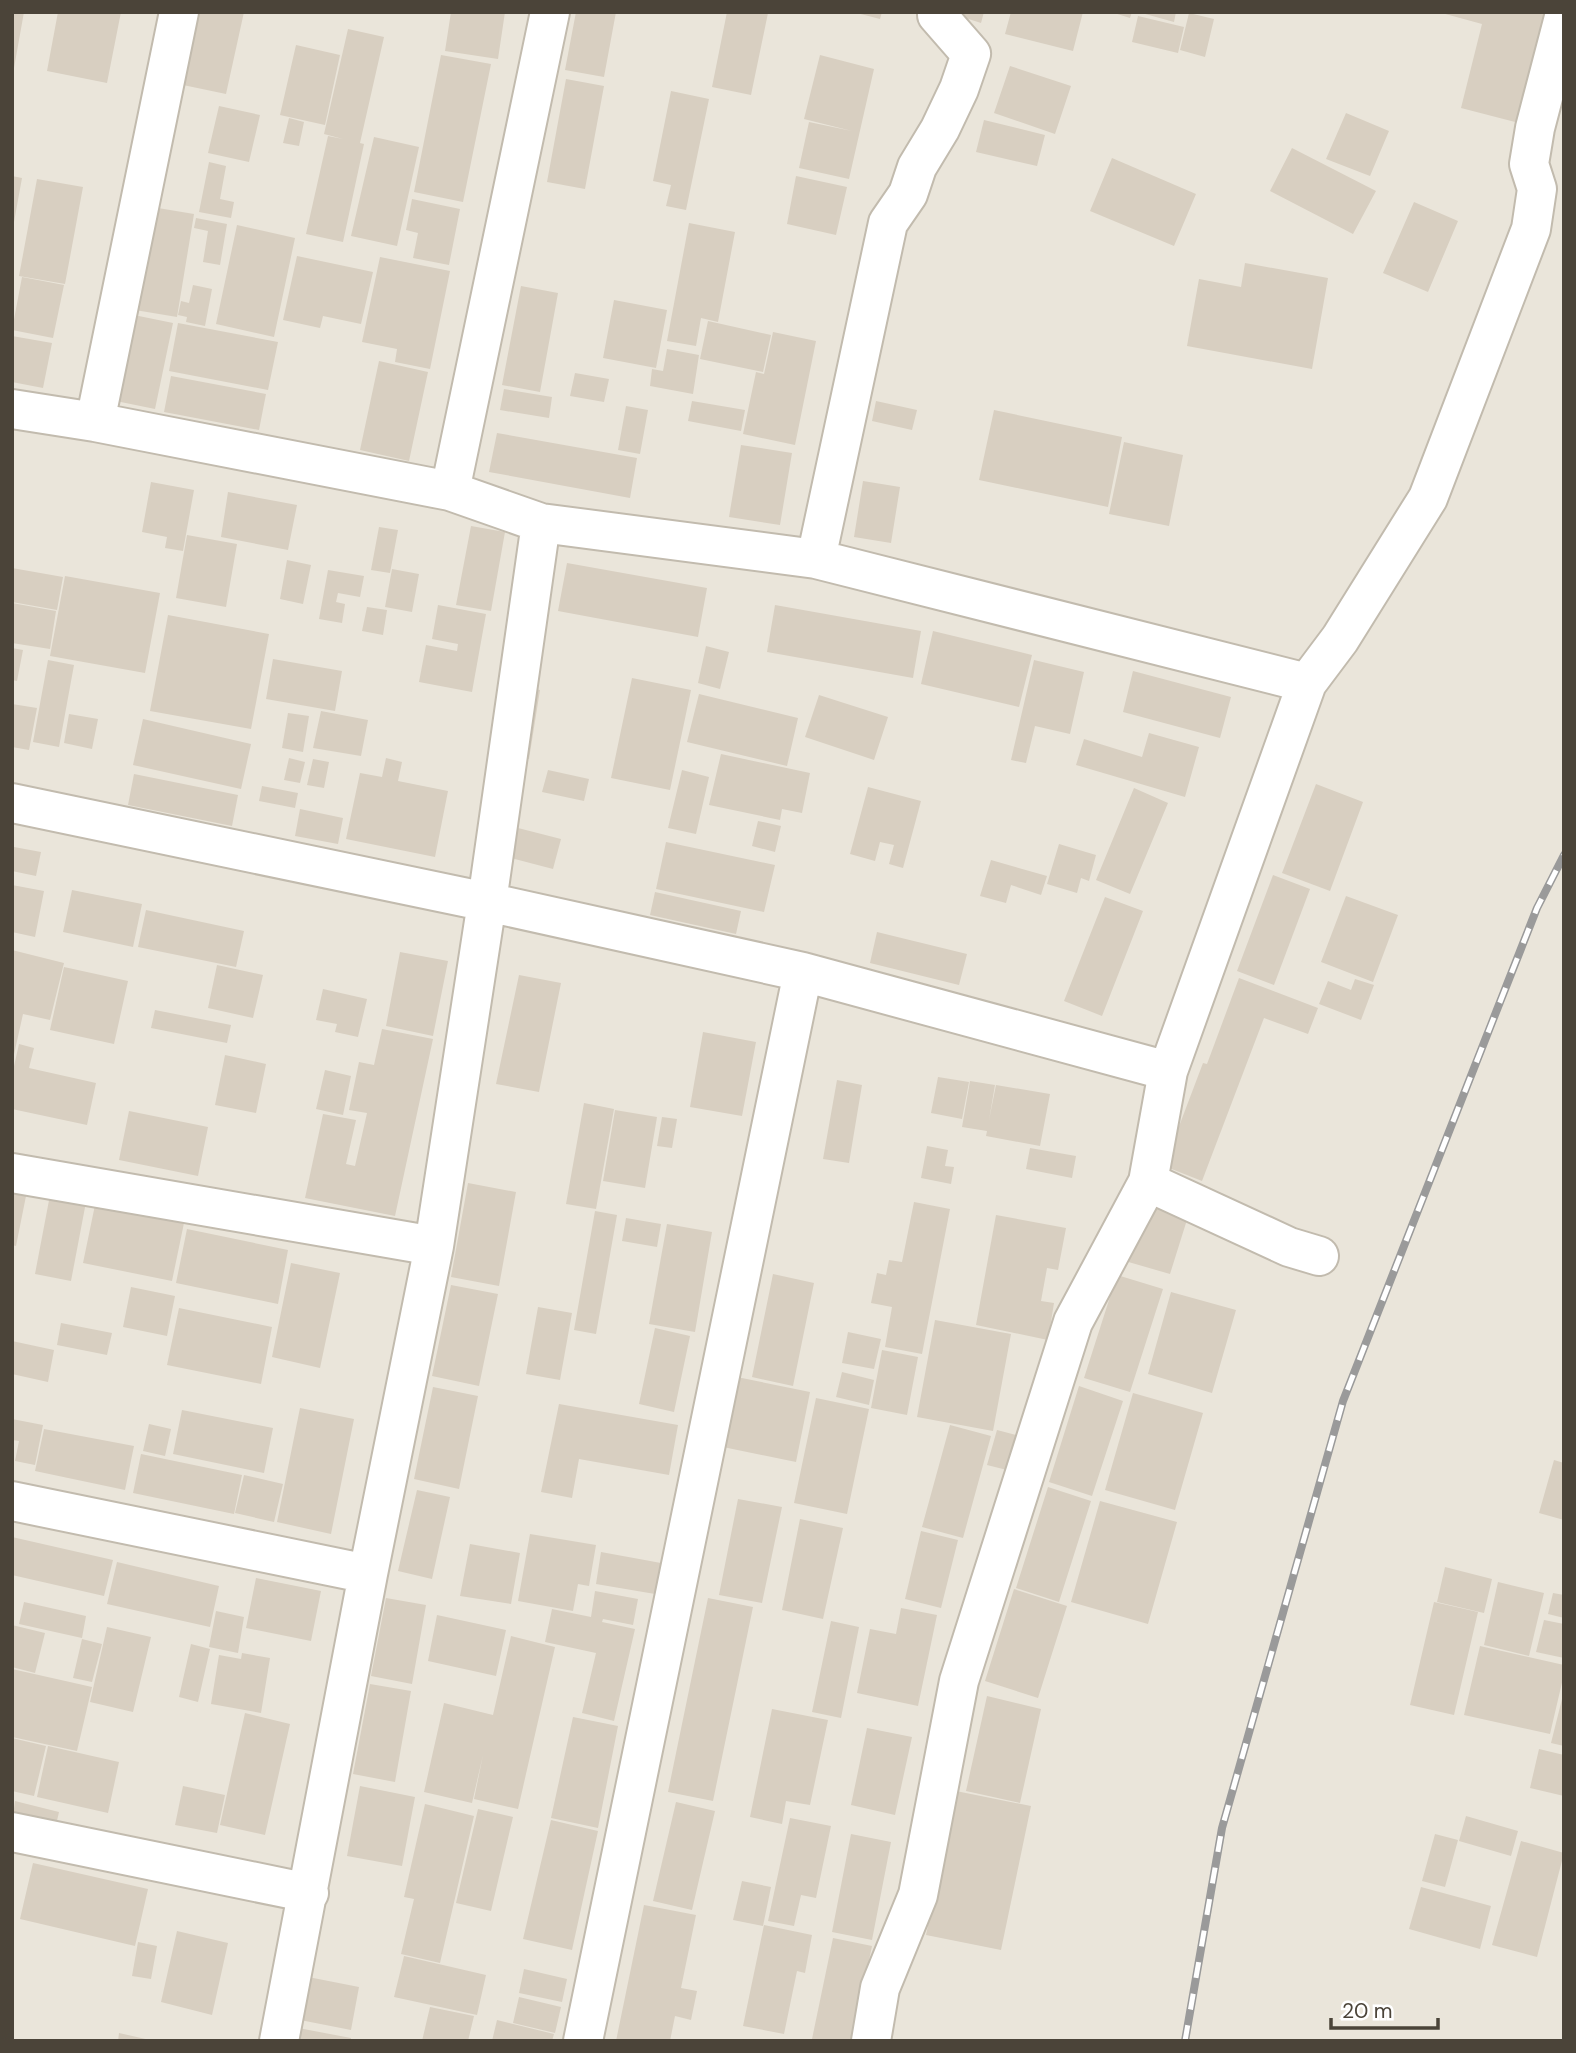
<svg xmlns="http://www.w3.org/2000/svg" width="1576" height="2053" font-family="'DM Sans',sans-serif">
	<rect width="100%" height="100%" fill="#f6f3ec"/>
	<path fill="#eae5da" d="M12,12H1564V2041H12Z"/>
	<path fill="#d8cfc1" d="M12,12H24L14,68H12Z
		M58,12H121L107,83L47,71Z
		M200,12H244L226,94L183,85Z
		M451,12H505L498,59L445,51Z
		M576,12H616L604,77L565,70Z
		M727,12L768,13L751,95L712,87Z
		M853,12H882L880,19Z
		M947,12H984L981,23Z
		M1011,12H1083L1073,51L1005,34Z
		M1111,12H1132L1130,18Z
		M1138,12H1176L1174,22Z
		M1438,12H1547L1519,123L1461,108L1482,24Z
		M1189,13L1214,19L1205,57L1180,50Z
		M1138,16L1184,27L1178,53L1132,42Z
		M348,29L384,37L360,143L364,144L343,242L306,234L328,136L343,139L324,134Z
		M296,45L340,55L325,125L280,115Z
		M441,55L491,64L463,202L414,192Z
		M820,55L874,69L849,179L799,168L809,122L852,131L804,119Z
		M1010,66L1071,86L1055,134L994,113Z
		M566,79L604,86L585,189L547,182Z
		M671,91L709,99L686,210L666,206L671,185L653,181Z
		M219,106L260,115L249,162L208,153Z
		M1346,113L1389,131L1370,176L1326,159Z
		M289,118L304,122L299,146L283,143Z
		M984,120L1045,135L1037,166L976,152Z
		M374,137L419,147L397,246L351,236Z
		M1292,148L1376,191L1353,234L1270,191Z
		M1112,158L1196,194L1174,246L1090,211Z
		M209,162L226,166L220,199L234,202L231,218L199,212Z
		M12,176L22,178L14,222L12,221Z
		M796,176L847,187L836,235L787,224Z
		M37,179L83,187L65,284L19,276Z
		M412,199L460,209L449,265L413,258L418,233L406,230Z
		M1414,202L1458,221L1428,292L1383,273Z
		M146,206L194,214L177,317L129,309Z
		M196,218L227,224L220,265L203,262L208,231L194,228Z
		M689,223L735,232L718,322L701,318L696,346L667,341Z
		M237,225L295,238L274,337L216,324Z
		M297,256L373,272L361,324L323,316L320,328L283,320Z
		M380,257L450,271L430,369L395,362L397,349L362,342Z
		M1245,263L1328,278L1312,369L1187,346L1199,279L1241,287Z
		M22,277L64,285L53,338L12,330Z
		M193,285L212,289L205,326L186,322L187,317L178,315L181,301L189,303Z
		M521,286L558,293L540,392L502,385Z
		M614,300L667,310L656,368L603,358Z
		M129,314L173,323L155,409L111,400Z
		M708,321L771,335L763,372L700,359Z
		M178,323L278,342L268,390L169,371Z
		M773,332L816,341L795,445L743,434L756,372L764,374Z
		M12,336L52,343L43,388L12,382Z
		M667,349L699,355L693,394L650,386L652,369L663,371Z
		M379,361L428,372L409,461L360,450Z
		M575,373L609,379L604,402L570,396Z
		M171,376L266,394L259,430L164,412Z
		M504,389L552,397L549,418L500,410Z
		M692,401L745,410L741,431L688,421Z
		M876,401L917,410L912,430L872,421Z
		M626,406L648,410L640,454L618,450Z
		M994,410L1122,437L1108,507L979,480Z
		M497,433L637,458L630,498L489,472Z
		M1124,442L1183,455L1169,526L1109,514Z
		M741,445L792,453L780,525L729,517Z
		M863,481L900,487L891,543L854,537Z
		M151,482L194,490L183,551L165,548L167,537L142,532Z
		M228,492L297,505L288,550L221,537Z
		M471,526L505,532L491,611L456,605Z
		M379,527L398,530L390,573L371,570Z
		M187,535L237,544L226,607L176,598Z
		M287,560L311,565L303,604L280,599Z
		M567,563L707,588L698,637L558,611Z
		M12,568L63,577L57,610L12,602Z
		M392,569L419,574L412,612L385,607Z
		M328,570L364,576L360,597L338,593L336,602L345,604L342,623L319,619Z
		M65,576L160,593L145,673L50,656Z
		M12,603L56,611L50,649L12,643Z
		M438,605L486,614L472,692L419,682L426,645L457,651L458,644L432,639Z
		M775,605L921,631L913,678L767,652Z
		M367,607L387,610L383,635L362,631Z
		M168,615L269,634L251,729L150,711Z
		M933,631L1032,655L1019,707L921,684Z
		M706,646L729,652L720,689L698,683Z
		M12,648L23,650L17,681L12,680Z
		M273,659L342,671L335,711L266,699Z
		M48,660L74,665L59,747L33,742Z
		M1034,660L1084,672L1070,734L1035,726L1026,763L1011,760Z
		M1133,671L1231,697L1220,738L1123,712Z
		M632,678L691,690L670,790L611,778Z
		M522,687L540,690L529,759L512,757Z
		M699,694L798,718L787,766L687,742Z
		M819,695L888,717L874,760L805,737Z
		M12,704L37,708L29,750L12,747Z
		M321,711L368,720L361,756L313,748Z
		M288,713L309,716L303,752L282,748Z
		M69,714L98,719L92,749L64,743Z
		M143,719L251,744L241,789L133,765Z
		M1149,733L1199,747L1185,797L1076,765L1084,739L1142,757Z
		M721,754L810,773L802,813L782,809L780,820L709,805Z
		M289,758L305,762L300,783L284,780Z
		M386,758L402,762L398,781L448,791L435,857L346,839L360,773L382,777Z
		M313,759L329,762L324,788L307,785Z
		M548,770L589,779L584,801L542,792Z
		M682,770L709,777L696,834L668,828Z
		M134,774L238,795L232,826L128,805Z
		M1316,784L1363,802L1330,891L1282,873Z
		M262,786L298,793L295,808L259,801Z
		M868,787L921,801L903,868L889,864L894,845L880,842L875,861L850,854Z
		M1134,788L1168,803L1130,894L1096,880Z
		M300,809L343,818L338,844L295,836Z
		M758,821L781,826L775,852L752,846Z
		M518,828L561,839L553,869L511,858Z
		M666,842L775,865L764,912L656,889Z
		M1059,844L1096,855L1089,881L1081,878L1077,893L1047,884Z
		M14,847L41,852L36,876L12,871Z
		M991,860L1047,876L1041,895L1011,885L1006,903L980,896Z
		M1273,875L1310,889L1274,985L1237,971Z
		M12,885L44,891L35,937L12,932Z
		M72,890L142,904L133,947L63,932Z
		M655,892L741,911L736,934L650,915Z
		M1346,896L1398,915L1373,982L1321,962Z
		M1105,897L1143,911L1102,1016L1064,1001Z
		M146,910L244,931L236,967L138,947Z
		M877,932L967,954L959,985L870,963Z
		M12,950L64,963L50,1020L23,1014L13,1059Z
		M400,952L448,961L433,1036L386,1026Z
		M217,965L263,975L253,1018L208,1008Z
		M64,967L128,981L114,1044L50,1030Z
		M519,975L561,983L539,1092L496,1084Z
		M1239,978L1318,1008L1308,1034L1264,1018L1202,1181L1164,1166L1203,1063L1207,1064Z
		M1355,979L1374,985L1361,1020L1319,1004L1328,981L1351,990Z
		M323,989L367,999L358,1037L335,1032L337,1024L316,1020Z
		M155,1010L231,1025L227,1043L151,1028Z
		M382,1029L433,1039L395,1216L305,1198L323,1114L356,1120L346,1164L355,1166L367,1113L349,1110L359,1062L374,1065Z
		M703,1032L756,1042L742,1116L690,1107Z
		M19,1044L34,1048L29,1068L96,1083L87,1125L12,1109V1075Z
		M225,1055L266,1064L256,1113L215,1105Z
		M325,1070L351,1076L343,1115L316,1109Z
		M938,1077L969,1082L962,1119L931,1113Z
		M837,1080L862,1085L849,1163L823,1159Z
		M970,1081L995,1085L989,1120L996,1085L1050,1094L1040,1146L986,1136L987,1131L962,1127Z
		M584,1103L614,1109L596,1209L566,1204Z
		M615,1110L657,1117L645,1188L603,1181Z
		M129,1111L208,1127L198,1176L119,1160Z
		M662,1117L677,1119L672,1148L657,1146Z
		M927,1146L948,1150L945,1166L954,1167L951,1184L921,1178Z
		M1030,1148L1076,1156L1072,1178L1026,1169Z
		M468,1183L516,1192L499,1286L451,1277Z
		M1147,1193L1191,1207L1170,1274L1125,1261Z
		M12,1194L26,1196L16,1246L12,1245Z
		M50,1195L86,1202L71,1281L35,1274Z
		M914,1202L950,1209L922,1354L885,1347L892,1307L871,1303L877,1273L886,1275L889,1260L902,1262Z
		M95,1205L184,1223L172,1281L83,1263Z
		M595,1211L617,1215L596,1334L574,1330Z
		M996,1215L1066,1228L1058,1270L1047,1268L1041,1301L1054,1303L1048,1340L976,1325Z
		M626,1218L661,1224L657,1247L622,1241Z
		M667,1224L712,1232L695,1332L649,1324Z
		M187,1229L288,1250L278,1304L176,1283Z
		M291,1263L340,1273L320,1368L272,1357Z
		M773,1274L814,1283L793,1386L752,1377Z
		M1117,1275L1163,1289L1130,1392L1084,1378Z
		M451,1285L498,1294L479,1386L432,1376Z
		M131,1287L175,1296L167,1336L123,1327Z
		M1171,1292L1236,1310L1212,1393L1148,1374Z
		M538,1307L572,1313L560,1380L526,1374Z
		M179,1308L272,1327L261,1384L167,1365Z
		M935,1320L1011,1334L993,1431L917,1417Z
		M61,1323L112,1333L107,1355L57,1345Z
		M655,1328L690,1336L674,1412L639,1404Z
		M848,1332L881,1339L874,1369L842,1363Z
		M12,1341L54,1350L48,1382L12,1374Z
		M882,1350L918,1357L907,1415L871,1408Z
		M842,1372L874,1380L869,1405L836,1397Z
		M737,1377L810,1392L796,1462L723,1447Z
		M1079,1386L1123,1401L1092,1496L1049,1482Z
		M433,1387L478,1396L459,1489L414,1479Z
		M1133,1393L1203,1413L1175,1510L1105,1490Z
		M816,1398L869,1409L847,1514L794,1503Z
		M559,1404L678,1425L669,1475L579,1459L572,1498L541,1492Z
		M300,1408L354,1419L331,1534L277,1522Z
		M182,1410L273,1428L264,1473L173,1454Z
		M12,1419L43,1425L35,1465L15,1461L19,1441L12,1440Z
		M149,1424L171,1429L165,1456L143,1451Z
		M950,1425L991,1436L963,1538L922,1527Z
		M44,1429L134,1446L125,1490L35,1471Z
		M997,1430L1016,1435L1007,1470L987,1465Z
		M141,1454L242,1475L234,1514L133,1493Z
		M1554,1460L1564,1463V1520L1539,1513Z
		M244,1475L283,1484L274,1522L235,1513Z
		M1048,1487L1091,1501L1059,1602L1016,1588Z
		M417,1490L450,1497L432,1579L398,1571Z
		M738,1499L782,1507L762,1603L719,1595Z
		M1100,1501L1177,1522L1148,1624L1071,1602Z
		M800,1519L843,1528L823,1619L782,1610Z
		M921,1531L958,1540L941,1608L905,1599Z
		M530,1534L596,1545L589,1586L578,1584L573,1611L518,1601Z
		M12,1537L113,1560L104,1596L12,1575Z
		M470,1544L520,1553L511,1604L460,1596Z
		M601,1552L661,1563L655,1594L596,1584Z
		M117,1562L219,1586L210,1627L107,1604Z
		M1445,1567L1492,1579L1484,1613L1437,1602Z
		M256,1578L321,1591L311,1641L246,1628Z
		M1498,1582L1544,1593L1529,1656L1484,1645Z
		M1014,1589L1067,1606L1038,1698L985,1681Z
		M595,1591L638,1599L633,1625L603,1619L602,1622L635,1629L614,1721L582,1713L596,1653L545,1642L552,1609L591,1617Z
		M1553,1593L1564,1595V1618L1548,1614Z
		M386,1598L426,1605L412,1684L371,1676Z
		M708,1598L753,1607L713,1801L668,1792Z
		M24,1602L86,1616L82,1638L19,1624Z
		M1434,1602L1478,1612L1454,1715L1410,1705Z
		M901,1608L937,1615L918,1706L857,1693L870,1629L896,1634Z
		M216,1611L244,1617L238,1653L209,1647Z
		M437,1615L506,1630L496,1676L428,1661Z
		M1544,1620L1564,1624V1658L1536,1652Z
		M831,1621L859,1627L841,1718L812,1712Z
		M12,1625L45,1633L35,1673L12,1667Z
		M107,1627L151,1637L133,1712L90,1702Z
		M511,1636L555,1647L518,1809L474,1799L483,1755L472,1803L424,1792L444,1703L493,1715Z
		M82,1639L102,1644L92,1682L73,1678Z
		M191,1644L210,1649L198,1702L179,1697Z
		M1480,1646L1564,1665V1674L1550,1734L1464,1715Z
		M242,1653L270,1658L261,1713L211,1704L219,1655L241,1659Z
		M12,1669L92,1687L77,1751L12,1737Z
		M370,1684L411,1691L395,1782L353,1774Z
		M1563,1695H1564V1746L1551,1743Z
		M987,1696L1041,1709L1020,1803L966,1791Z
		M772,1709L828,1720L810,1805L786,1801L782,1824L750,1817Z
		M245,1713L290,1724L265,1835L220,1825Z
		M573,1717L618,1726L598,1828L551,1818Z
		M867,1728L912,1737L895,1815L851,1805Z
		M12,1738L46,1746L34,1796L12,1791Z
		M48,1746L119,1762L108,1813L37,1797Z
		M1539,1749L1564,1755V1796L1530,1788Z
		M183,1786L225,1795L217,1833L175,1825Z
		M360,1786L415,1797L402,1866L347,1856Z
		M956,1791L1031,1806L1001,1950L926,1935Z
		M15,1801L59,1812L54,1834L12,1824Z
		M676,1802L715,1811L692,1910L653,1901Z
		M425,1804L474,1816L440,1963L401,1954L414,1899L404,1897Z
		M478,1809L513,1817L491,1911L456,1903Z
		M1466,1816L1518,1831L1511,1856L1459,1841Z
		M790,1818L831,1826L816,1898L801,1895L794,1926L768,1921Z
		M551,1820L598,1831L572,1950L523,1939Z
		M851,1834L891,1842L872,1940L832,1932Z
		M1435,1834L1458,1840L1445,1887L1422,1881Z
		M1521,1841L1564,1853L1537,1957L1492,1945Z
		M33,1863L148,1889L135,1946L20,1919Z
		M742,1881L771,1887L763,1926L733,1920Z
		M1421,1887L1491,1906L1480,1949L1409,1929Z
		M644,1905L696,1915L681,1988L697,1991L691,2020L675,2016L670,2041H616Z
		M764,1925L812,1935L805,1973L797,1971L784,2034L743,2026Z
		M177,1931L228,1943L212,2015L161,2002Z
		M833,1938L872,1946L852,2041L812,2039Z
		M138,1942L157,1946L151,1979L132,1976Z
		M404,1956L486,1975L477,2015L394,1997Z
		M524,1969L567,1979L562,2002L519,1993Z
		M298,1975L359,1987L351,2030L290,2018Z
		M519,1997L561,2007L555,2033L513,2023Z
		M430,2007L474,2016L468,2041H422Z
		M497,2020L554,2034L552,2041H492Z
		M293,2027L351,2038V2041H291Z
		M119,2033L150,2040V2041H118Z"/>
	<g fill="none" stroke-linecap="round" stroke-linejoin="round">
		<defs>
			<path id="minor" d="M12,409L95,422L450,491L541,523L816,559L1307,683
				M95,422L179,12
				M450,491L550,12
				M816,559L888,223L908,194L917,167L940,129L959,89L971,54L937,15V12
				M12,803L487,902L803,972L1168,1071
				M12,1173L434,1246
				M1148,1182L1289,1247L1319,1256
				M12,1501L368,1574
				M12,1832L309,1893
				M279,2041L368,1574L434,1246L487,902L541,523
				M583,2041L803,972
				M871,2041L880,1988L918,1895L959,1681L1073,1322L1148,1182L1168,1071L1307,683L1340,639L1428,498L1531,229L1537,189L1529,164L1535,128L1564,17"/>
		</defs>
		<use href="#minor" stroke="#c2bbae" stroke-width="42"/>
		<use href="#minor" stroke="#fff" stroke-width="38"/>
		<defs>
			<path id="rail" d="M1185,2041L1222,1828L1343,1401L1537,908L1564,855"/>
		</defs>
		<use href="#rail" stroke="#9a9a9a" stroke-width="8"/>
		<use href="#rail" stroke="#fff" stroke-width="5" stroke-dasharray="16" stroke-linecap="butt"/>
	</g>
	<rect width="1576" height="2053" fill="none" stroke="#4b4439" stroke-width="28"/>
	<path d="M1331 2018v10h107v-10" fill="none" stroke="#4b4439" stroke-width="3.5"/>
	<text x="1342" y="2018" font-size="21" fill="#4b4439" stroke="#ffffff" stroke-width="5" paint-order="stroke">20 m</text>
</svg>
